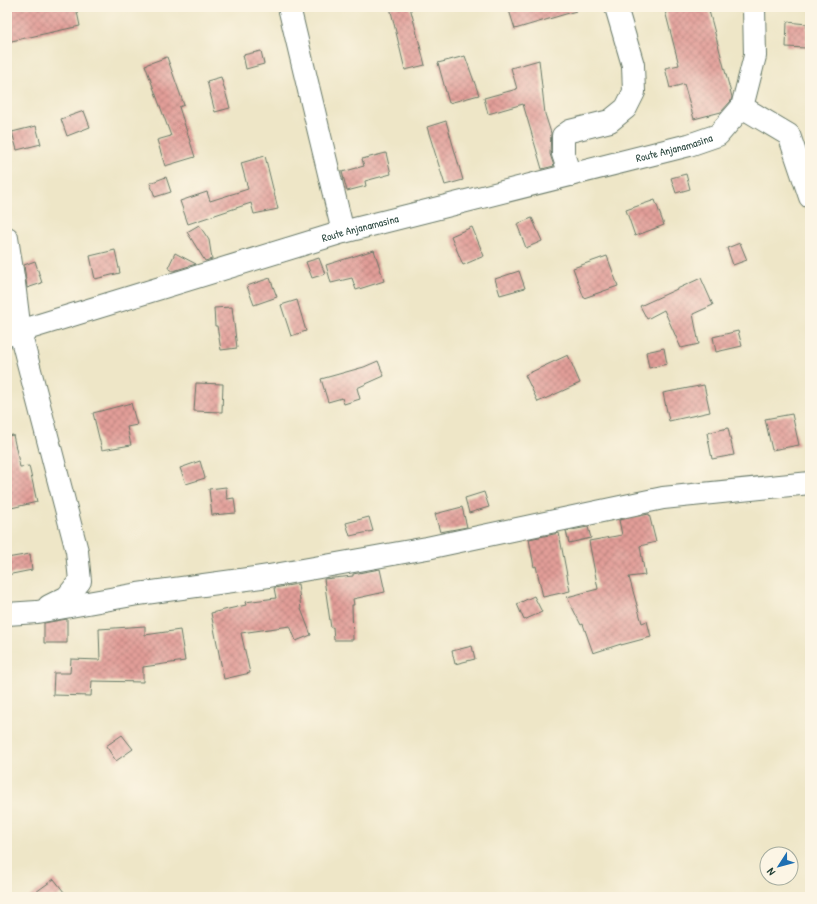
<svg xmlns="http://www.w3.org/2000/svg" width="817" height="904" font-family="'Patrick Hand',sans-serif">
	<defs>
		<pattern id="building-cross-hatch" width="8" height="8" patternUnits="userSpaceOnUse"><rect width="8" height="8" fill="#e29e98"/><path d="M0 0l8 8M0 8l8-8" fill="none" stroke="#b7827d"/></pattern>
	</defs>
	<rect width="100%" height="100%" fill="#fcf5e5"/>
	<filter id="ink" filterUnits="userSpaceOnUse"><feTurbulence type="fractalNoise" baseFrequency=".025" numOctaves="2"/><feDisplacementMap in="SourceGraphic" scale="8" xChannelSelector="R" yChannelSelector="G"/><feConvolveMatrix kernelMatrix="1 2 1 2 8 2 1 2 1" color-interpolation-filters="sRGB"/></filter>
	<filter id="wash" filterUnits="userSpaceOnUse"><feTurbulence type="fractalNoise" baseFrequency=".012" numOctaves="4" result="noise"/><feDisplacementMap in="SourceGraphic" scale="16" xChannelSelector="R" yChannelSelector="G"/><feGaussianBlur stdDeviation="0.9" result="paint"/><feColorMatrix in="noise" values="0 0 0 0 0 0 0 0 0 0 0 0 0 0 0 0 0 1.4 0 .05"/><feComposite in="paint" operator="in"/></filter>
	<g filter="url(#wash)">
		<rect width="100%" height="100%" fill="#eee6c7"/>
		<g id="blocks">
			<path fill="url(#building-cross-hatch)" d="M7,7H76L80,26L7,42Z
				M390,7H410L425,65L405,70Z
				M508,7H575L576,11L515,29Z
				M664,7H708L732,97L731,101L721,112L694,119L684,84L670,88L665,68L679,65Z
				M787,22L807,24L806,48L786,47Z
				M261,51L264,64L246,69L243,55Z
				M465,56L479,95L449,103L438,63Z
				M167,57L184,105L179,107L195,157L165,166L157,140L171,136L145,65Z
				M539,60L545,114L551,133L550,154L554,166L542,169L523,104L488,114L484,98L517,89L511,68Z
				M221,77L230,108L215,112L207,81Z
				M84,111L90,127L67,136L61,119Z
				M446,121L463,180L445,185L427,127Z
				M36,126L41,144L17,150L12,132Z
				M386,153L391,174L365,181L366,186L347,191L342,172L364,166L362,159Z
				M265,156L278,209L254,214L251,203L188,224L180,201L207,192L210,201L248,189L241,163Z
				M686,174L690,189L676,193L671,178Z
				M166,177L171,192L155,197L150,183Z
				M655,200L664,225L635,236L626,210Z
				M532,218L542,241L526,248L517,224Z
				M199,225L209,240L212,259L205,261L187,232Z
				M472,227L484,256L463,265L451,236Z
				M740,243L747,260L733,265L727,248Z
				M115,250L120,273L95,279L90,256Z
				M374,250L384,281L356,290L352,278L331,283L326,265Z
				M175,253L196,264L173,271L168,268Z
				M607,256L618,286L584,298L573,268Z
				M319,258L325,274L312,278L306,262Z
				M35,261L42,283L27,288L24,265Z
				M519,271L525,288L500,295L495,279Z
				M270,278L277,297L254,305L247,286Z
				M701,278L713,305L693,314L699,344L681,348L664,310L647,319L640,306Z
				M297,300L306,331L291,336L281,305Z
				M232,307L237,348L221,350L217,326H215L214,308Z
				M738,331L742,346L716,352L713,337Z
				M664,348L667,364L649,368L646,352Z
				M568,355L580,383L538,402L525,375Z
				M378,361L384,376L357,388L360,399L344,404L342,398L328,402L321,379L364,367Z
				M196,383L223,384L222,412L194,411Z
				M704,385L710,412L669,421L663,393Z
				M131,403L137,425L127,427L131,445L102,450L93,413Z
				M792,414L799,445L772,450L765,419Z
				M728,428L734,455L712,459L707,433Z
				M13,435L20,467L29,466L37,502L7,509V436Z
				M200,461L205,478L186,484L180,468Z
				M226,487L227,499L234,498L236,513L212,515L209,489Z
				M484,492L489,507L469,513L465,498Z
				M462,507L467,527L440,532L435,514Z
				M649,514L656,542L640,546L645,575L629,577L642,623L647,621L651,637L621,645V644L593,653L583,624L581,625L567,597L598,589L589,541L622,535L619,520Z
				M369,517L373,531L350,536L346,523Z
				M588,527L591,538L569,543L566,531Z
				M559,533L570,591L543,597L536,566L534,567L529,539Z
				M30,554L32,570L7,575V558Z
				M380,569L385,592L353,599L354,605H352L353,640H334L333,627L331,628L324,579L353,576V574Z
				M298,584L301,609L311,635L296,641L290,626L241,633L250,673L224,679L211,613L246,605L245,602L276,598L274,588Z
				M534,596L542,612L524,620L517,604Z
				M67,619V643H44V623Z
				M145,626V635L180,630L185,661L143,667V682L92,681L91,696L53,695L54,673H70L71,659L100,660L99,629Z
				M472,646L475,659L455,664L452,651Z
				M122,735L133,749L116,761L106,746Z
				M54,879L64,892L56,897H29Z"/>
		</g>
	</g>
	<g filter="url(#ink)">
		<use href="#blocks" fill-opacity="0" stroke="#677867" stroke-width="1"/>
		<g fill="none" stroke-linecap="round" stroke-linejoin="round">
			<defs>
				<g id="minor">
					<path d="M289,7L343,232"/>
					<path d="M742,107L789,135L810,197"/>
					<path d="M570,175L563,154V136L570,131L610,121L626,108L634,92L633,65L616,7"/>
					<path d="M7,238L14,283L20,332L77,551L80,581L67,597L49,606"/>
					<path id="s1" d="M7,335L343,232L689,145L718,135L742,107L755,56L754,7"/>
					<path d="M7,614L37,612L138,594L269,576L427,548L663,498L810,483"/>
				</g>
			</defs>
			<use href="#minor" stroke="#677867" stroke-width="24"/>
			<use href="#minor" stroke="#fff" stroke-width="22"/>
		</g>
	</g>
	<g text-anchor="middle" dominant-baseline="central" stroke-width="3.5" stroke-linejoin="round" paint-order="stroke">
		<g font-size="11" fill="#1f3d34" stroke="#fcf5e5">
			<text stroke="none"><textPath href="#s1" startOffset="693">Route Anjanamasina</textPath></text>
			<text stroke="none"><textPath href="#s1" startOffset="369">Route Anjanamasina</textPath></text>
		</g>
	</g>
	<rect width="817" height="904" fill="none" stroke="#fcf5e5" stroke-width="24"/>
	<g transform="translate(779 866) rotate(234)"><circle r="19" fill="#fcf5e5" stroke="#a4ab9e"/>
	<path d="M0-3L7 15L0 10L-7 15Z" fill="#1f6fb2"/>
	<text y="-6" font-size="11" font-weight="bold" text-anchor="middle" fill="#1f3d34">N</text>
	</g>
</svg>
